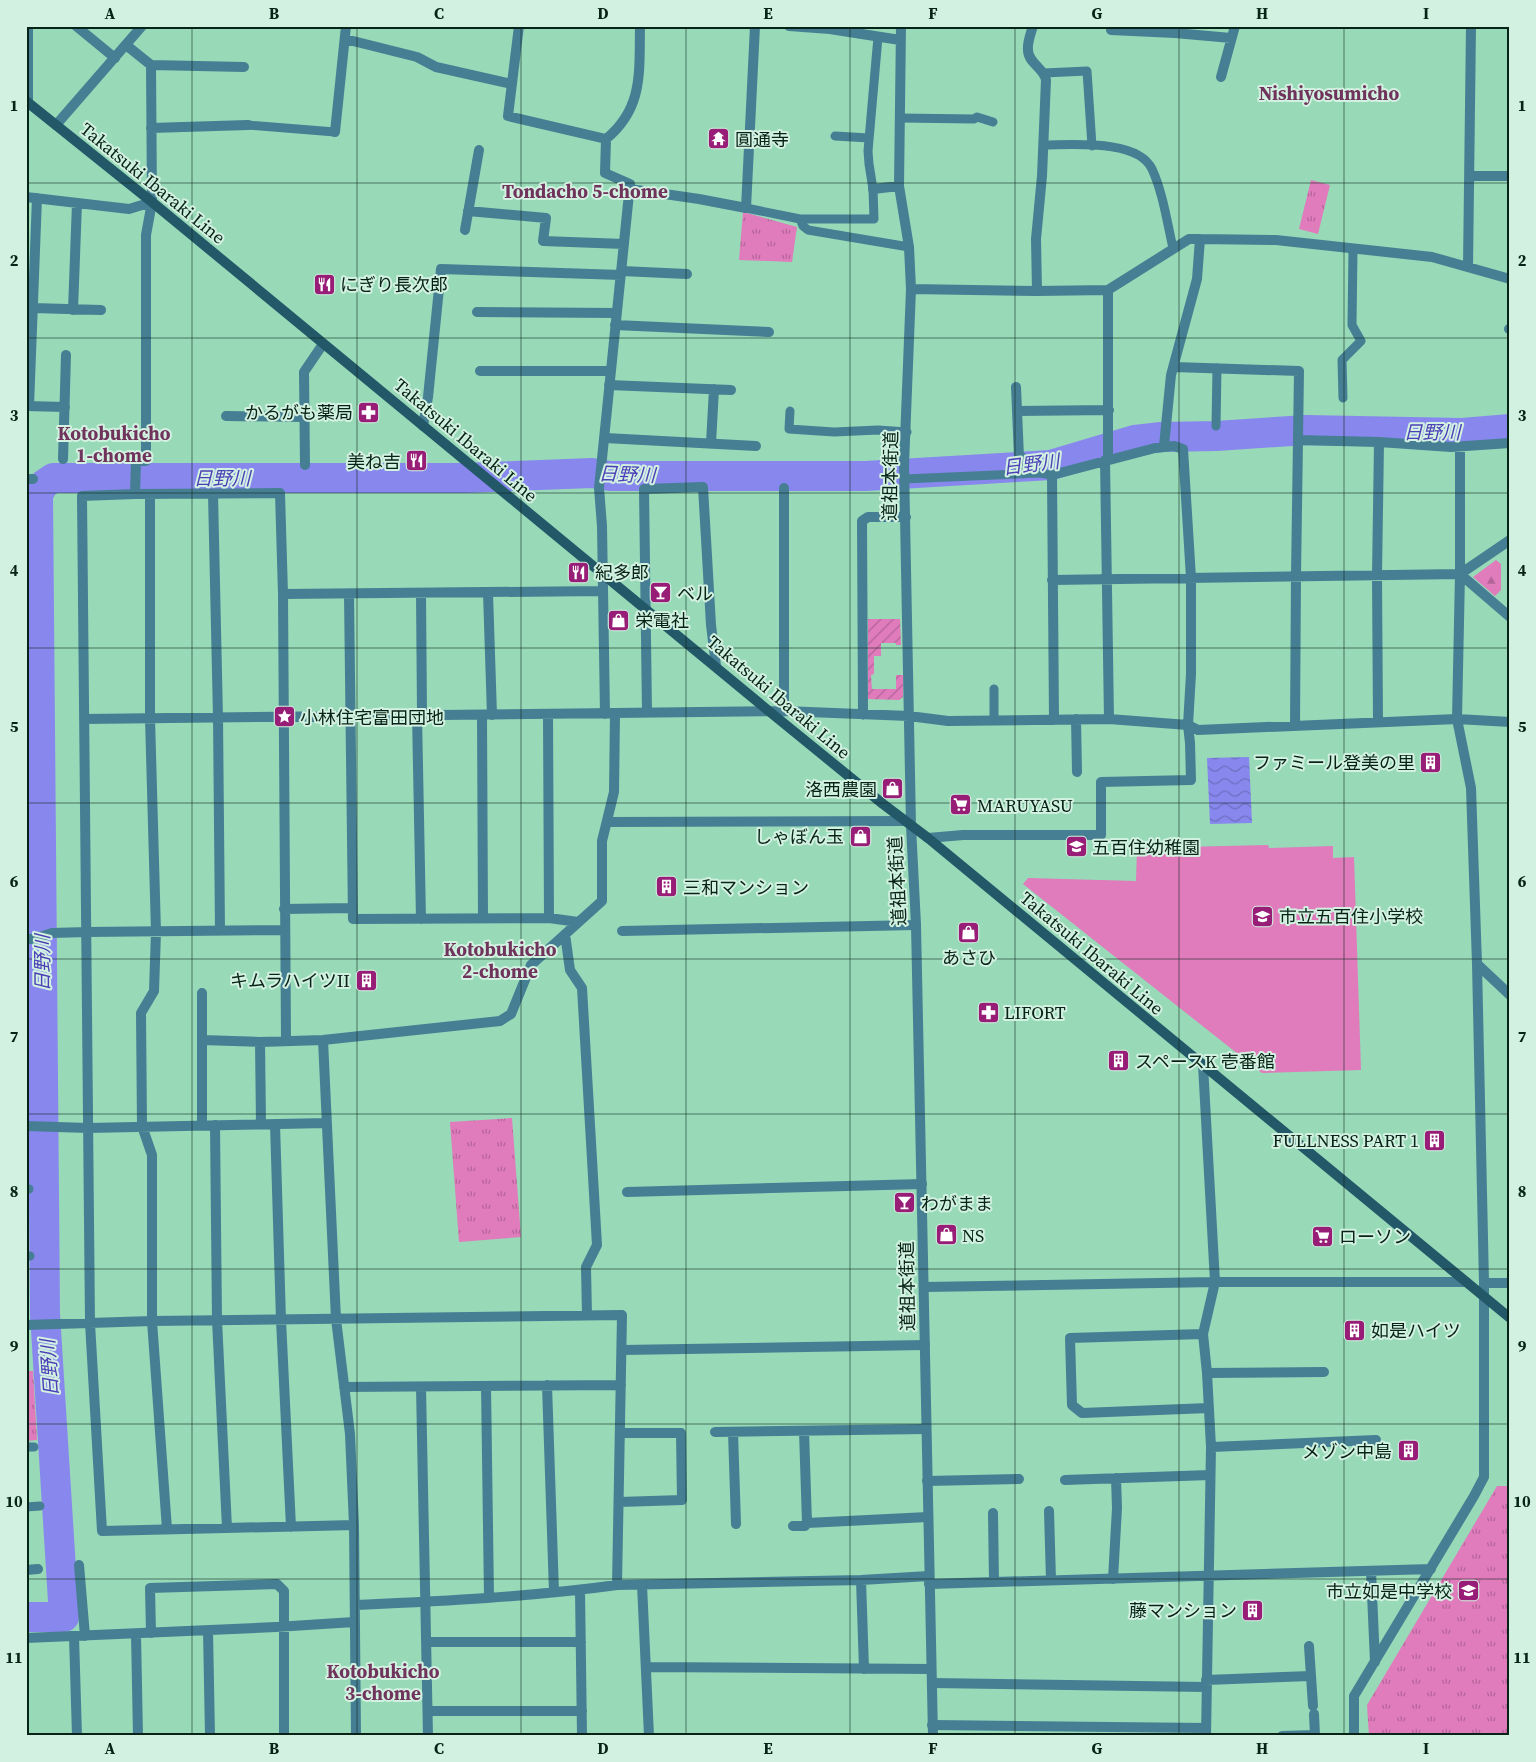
<svg xmlns="http://www.w3.org/2000/svg" width="1536" height="1762" font-family="'Source Serif 4','Noto Sans JP',serif">
	<defs>
		<pattern id="grass-tufts" width="24" height="20" patternUnits="userSpaceOnUse" patternTransform="scale(1.25)"><rect width="24" height="20" fill="#e07bbc"/><path d="M3 7l-1-3M5 7V3M7 7l1-3M15 17l-1-3M17 17v-4M19 17l1-3" fill="none" stroke="#b46498"/></pattern>
		<pattern id="forest-firs" width="22" height="20" patternUnits="userSpaceOnUse" patternTransform="scale(1.25)"><rect width="22" height="20" fill="#e07bbc"/><path d="M5 1l3.5 6h-7zM16 11l3.5 6h-7z" fill="#b46498"/></pattern>
		<pattern id="garden-furrows" width="10" height="10" patternUnits="userSpaceOnUse" patternTransform="scale(1.25)"><rect width="10" height="10" fill="#e07bbc"/><path d="M-1 1l2-2M0 10L10 0M9 11l2-2" fill="none" stroke="#b46498"/></pattern>
		<pattern id="water-waves" width="16" height="10" patternUnits="userSpaceOnUse" patternTransform="scale(1.25)"><rect width="16" height="10" fill="#8887ee"/><path d="M0 5q4-4 8 0t8 0" fill="none" stroke="#6d6ec0"/></pattern>
	</defs>
	<rect width="100%" height="100%" fill="#98d9b8"/>
	<path fill="url(#grass-tufts)" d="M1311,180L1330,185L1318,234L1299,229Z
		M743,212L797,227L792,262L739,260Z
		M512,1118L521,1237L459,1242L450,1122Z
		M26,1371H33L37,1440L26,1441Z
		M1497,1486H1510V1736H1369L1367,1705Z"/>
	<path fill="url(#forest-firs)" d="M1496,560L1501,564V590L1495,596L1473,577Z"/>
	<path fill="url(#garden-furrows)" d="M868,619H900L901,645H896V643H881V656H874V674L871,675L872,689H896V675H903V697L899,700L868,699Z"/>
	<path fill="#e07bbc" d="M1268,845L1269,848L1333,846V858L1354,857L1361,1070L1262,1073L1023,884L1028,878L1136,881L1137,848Z"/>
	<path fill="url(#water-waves)" d="M1249,757L1252,823L1210,824L1207,758Z"/>
	<g fill="none" stroke-linecap="round" stroke-linejoin="round">
		<path stroke="#8887ee" stroke-width="30" d="M26,1617H64L45,1314L38,495L43,485L53,478H466L592,473L610,476H866L1051,465L1135,440L1161,437L1216,436L1306,430L1462,433L1510,429"/>
		<path stroke="#467f93" stroke-width="9" d="M1044,73L1087,71L1092,146
			M900,118L974,119L977,117L993,122
			M248,125L335,132
			M835,136L869,138
			M1044,145C1073,145 1138,139 1152,169C1163,193 1167,222 1173,248
			M746,208L800,219L803,226L808,230L909,247
			M800,219H874L873,189L869,164L868,151L878,37
			M1343,398L1342,360L1361,341L1352,325L1353,249
			M790,411L789,429L834,432L878,430L907,432
			M1216,426L1217,368
			M1019,457H1022L1023,474
			M904,479L1040,473L1052,475
			M994,720V689
			M26,1189H29
			M26,1256H30
			M26,1447H34
			M26,1507L40,1506"/>
		<path stroke="#467f93" stroke-width="10" d="M76,26L115,58
			M519,26L508,116L606,139L605,173L630,184L599,488L602,526L605,714
			M789,26L830,29L900,40
			M901,26L899,186L909,247L911,289L904,465L911,826
			M1033,26C1031,33 1027,42 1028,50C1028,63 1044,68 1046,80L1042,176L1036,239L1037,291
			M1111,30L1175,33L1231,38
			M345,39L417,57L436,67L512,84
			M126,45L151,65L152,202L146,235V461H136L135,494
			M151,65L244,67
			M1221,77L1235,26
			M28,103V26
			M151,128L248,125
			M335,132L346,26
			M606,139C644,108 639,71 640,26
			M1469,176H1510
			M630,189L699,199L746,208L755,26
			M873,189L899,186
			M26,197L129,209L152,202
			M468,211L546,218L543,241L624,244
			M465,230L479,150
			M1468,267L1471,26
			M622,271L687,274
			M911,289L1037,291L1108,290L1189,239H1200L1276,240L1432,257L1510,279
			M33,308L101,310
			M73,310L77,203
			M477,312L616,313
			M615,325L769,332
			M1509,329H1510
			M1174,367L1299,371L1296,576L1295,725
			M480,371H611
			M609,385L731,390
			M1016,387L1019,457
			M26,406L65,407
			M29,406L37,198
			M1017,411L1109,410
			M226,416L305,417
			M423,426L428,397L441,269L621,275
			M605,438L756,446
			M1298,440L1379,442L1451,447L1510,443
			M711,443L714,389
			M1164,446L1171,375L1197,279L1200,239
			M63,459L66,355
			M1108,459V290
			M1105,460L1109,719
			M305,465L304,372L323,344
			M26,479H33
			M784,488V711
			M150,494V718L156,932L154,991L141,1013L142,1126L152,1155V1321L167,1529
			M213,494L218,717L220,931
			M1460,574L1510,617
			M1052,580L1460,574L1510,540
			M421,593L422,715
			M488,593L492,715
			M283,594L602,591
			M349,594L353,919L549,918L578,922
			M647,713L644,489L703,487L711,625L716,666
			M548,714L549,918
			M417,715L421,919
			M482,715L483,918
			M863,715L862,521L868,517H906
			M84,719L784,711L909,716L948,721L1109,719L1188,725L1198,730L1457,719L1510,722
			M1076,719L1077,772
			M1378,721L1377,576L1379,442
			M607,822L904,821
			M928,838L963,835H1101V782L1191,780L1190,743L1188,725L1191,674V578L1183,449L1174,446L1155,448L1052,475L1054,720
			M284,909L352,908
			M622,931L916,925
			M565,934L570,970L582,988L597,1245L586,1267L587,1315
			M26,939H34L52,933L87,932L284,930
			M1477,964L1510,995
			M202,993V1125
			M202,1040L260,1042L323,1040L500,1021L511,1014L531,965L602,901V841L614,792L615,714
			M286,1040L283,594L280,493L135,494L82,496L90,1323L102,1531L354,1525
			M323,1040L336,1319L350,1434L354,1525L356,1736
			M260,1042L261,1124
			M1203,1065L1215,1282L1203,1334L1207,1373L1211,1447L1206,1736
			M275,1124L281,1320L291,1527
			M215,1125L217,1320L227,1528
			M26,1126L88,1128L327,1123
			M627,1192L922,1184
			M1484,1283H1510
			M924,1287L1215,1282H1466
			M26,1325L152,1321L622,1315L617,1585
			M1203,1334L1070,1338L1072,1405L1082,1413L1209,1408
			M622,1350L925,1345
			M1207,1373L1324,1372
			M547,1385L554,1592
			M486,1386L489,1597
			M344,1387L621,1385
			M421,1387L428,1736
			M804,1431L807,1523
			M715,1432L926,1429
			M733,1432L736,1524
			M1211,1447L1376,1440
			M1065,1480L1210,1475
			M927,1481L1019,1479
			M619,1502L682,1500L681,1433H620
			M1049,1511L1051,1580
			M993,1513L994,1582
			M793,1526H805L807,1523L928,1517
			M79,1565L85,1636
			M26,1570L38,1569
			M1371,1571L1375,1662
			M1113,1579L1117,1508L1116,1478
			M861,1580L864,1669
			M929,1584L1431,1569
			M642,1585L649,1736
			M580,1590L582,1736
			M355,1605C442,1601 530,1597 617,1585L861,1580L929,1576
			M208,1630L210,1736
			M151,1633L150,1588L277,1584L284,1591V1736
			M136,1634L138,1736
			M74,1636L77,1736
			M26,1638L276,1627L354,1622
			M427,1642H581
			M1309,1646L1313,1706
			M646,1667L931,1669
			M1206,1680L1310,1676
			M932,1683L1206,1687
			M428,1711H582
			M1314,1714L1315,1736
			M932,1725L1206,1728
			M1282,1736L1315,1735
			M1354,1736V1696L1474,1496L1484,1477V1283L1477,964L1471,788L1457,719L1460,574V447"/>
		<path stroke="#467f93" stroke-width="10" d="M56,125L142,26
			M911,826L916,925L933,1736"/>
		<path stroke="#235868" stroke-width="10" d="M26,101L152,202L770,712L883,804L928,838L1510,1318"/>
	</g>
	<path fill="none" stroke="#072216" stroke-width="1" stroke-opacity="0.55" d="M192,26V1736M357,26V1736M521,26V1736M686,26V1736M850,26V1736M1015,26V1736M1179,26V1736M1344,26V1736M26,183H1510M26,338H1510M26,493H1510M26,648H1510M26,803H1510M26,959H1510M26,1114H1510M26,1269H1510M26,1424H1510M26,1579H1510"/>
	<defs>
		<symbol id="temple-square" viewBox="-11 -11 22 22"><rect x="-9" y="-9" width="18" height="18" rx="4" fill="#981d76" stroke="#d2f1e0"/><path d="M0-6L5-2H3V0L6.5 2.5H4V6H1.5V3h-3V6H-4V2.5H-6.5L-3 0V-2H-5Z" fill="#fff"/></symbol>
		<symbol id="restaurant-square" viewBox="-11 -11 22 22"><rect x="-9" y="-9" width="18" height="18" rx="4" fill="#981d76" stroke="#d2f1e0"/><path d="M-5-6h1v4h1v-4h1v4h1v-4h1v5L-1.5 .5V6h-2V.5L-5-1ZM5-6V6H3V1.5H1.5Q1.5-4 5-6Z" fill="#fff"/></symbol>
		<symbol id="pharmacy-square" viewBox="-11 -11 22 22"><rect x="-9" y="-9" width="18" height="18" rx="4" fill="#981d76" stroke="#d2f1e0"/><path d="M-2-6h4v4h4v4h-4v4h-4v-4h-4v-4h4Z" fill="#fff"/></symbol>
		<symbol id="bar-square" viewBox="-11 -11 22 22"><rect x="-9" y="-9" width="18" height="18" rx="4" fill="#981d76" stroke="#d2f1e0"/><path d="M-6-5H6L.8 .8V4.5H3.5V6h-7V4.5H-.8V.8Z" fill="#fff"/></symbol>
		<symbol id="shop-square" viewBox="-11 -11 22 22"><rect x="-9" y="-9" width="18" height="18" rx="4" fill="#981d76" stroke="#d2f1e0"/><path d="M-5-2.5h2.3a2.7 3.5 0 0 1 5.4 0H5L5.5 6h-11ZM-1.5-2.5h3a1.5 2.3 0 0 0-3 0Z" fill="#fff"/></symbol>
		<symbol id="sight-square" viewBox="-11 -11 22 22"><rect x="-9" y="-9" width="18" height="18" rx="4" fill="#981d76" stroke="#d2f1e0"/><path d="M0-6L1.8-2.2L6-1.7L2.9 1.2L3.7 5.4L0 3.3L-3.7 5.4L-2.9 1.2L-6-1.7L-1.8-2.2Z" fill="#fff"/></symbol>
		<symbol id="building-square" viewBox="-11 -11 22 22"><rect x="-9" y="-9" width="18" height="18" rx="4" fill="#981d76" stroke="#d2f1e0"/><path d="M-4-6H4V6H1V3H-1V6H-4ZM-2.5-4.3h1.7v1.8h-1.7ZM.8-4.3h1.7v1.8H.8ZM-2.5-1h1.7V.8h-1.7ZM.8-1h1.7V.8H.8Z" fill="#fff"/></symbol>
		<symbol id="supermarket-square" viewBox="-11 -11 22 22"><rect x="-9" y="-9" width="18" height="18" rx="4" fill="#981d76" stroke="#d2f1e0"/><path d="M-6-5.5h2.5l.6 2H6L4.5 2H-2.5L-4.4-4H-6ZM-1.5 3.2a1.3 1.3 0 1 0 .1 0ZM3 3.2a1.3 1.3 0 1 0 .1 0Z" fill="#fff"/></symbol>
		<symbol id="school-square" viewBox="-11 -11 22 22"><rect x="-9" y="-9" width="18" height="18" rx="4" fill="#981d76" stroke="#d2f1e0"/><path d="M0-5L7-2L0 1L-7-2ZM-4 1L0 2.5L4 1V4Q0 6-4 4Z" fill="#fff"/></symbol>
	</defs>
	<g fill-rule="evenodd">
		<use href="#temple-square" x="706" y="126" width="25" height="25"/>
		<use href="#restaurant-square" x="312" y="272" width="25" height="25"/>
		<use href="#pharmacy-square" x="356" y="400" width="25" height="25"/>
		<use href="#restaurant-square" x="404" y="448" width="25" height="25"/>
		<use href="#restaurant-square" x="566" y="560" width="25" height="25"/>
		<use href="#bar-square" x="648" y="580" width="25" height="25"/>
		<use href="#shop-square" x="606" y="608" width="25" height="25"/>
		<use href="#sight-square" x="272" y="704" width="25" height="25"/>
		<use href="#building-square" x="1418" y="750" width="25" height="25"/>
		<use href="#shop-square" x="880" y="776" width="25" height="25"/>
		<use href="#supermarket-square" x="948" y="792" width="25" height="25"/>
		<use href="#shop-square" x="848" y="824" width="25" height="25"/>
		<use href="#school-square" x="1064" y="834" width="25" height="25"/>
		<use href="#building-square" x="654" y="874" width="25" height="25"/>
		<use href="#school-square" x="1250" y="904" width="25" height="25"/>
		<use href="#shop-square" x="956" y="920" width="25" height="25"/>
		<use href="#building-square" x="354" y="968" width="25" height="25"/>
		<use href="#pharmacy-square" x="976" y="1000" width="25" height="25"/>
		<use href="#building-square" x="1106" y="1048" width="25" height="25"/>
		<use href="#building-square" x="1422" y="1128" width="25" height="25"/>
		<use href="#bar-square" x="892" y="1190" width="25" height="25"/>
		<use href="#shop-square" x="934" y="1222" width="25" height="25"/>
		<use href="#supermarket-square" x="1310" y="1224" width="25" height="25"/>
		<use href="#building-square" x="1342" y="1318" width="25" height="25"/>
		<use href="#building-square" x="1396" y="1438" width="25" height="25"/>
		<use href="#school-square" x="1456" y="1578" width="25" height="25"/>
		<use href="#building-square" x="1240" y="1598" width="25" height="25"/>
	</g>
	<g text-anchor="middle" dominant-baseline="central" stroke-width="4" stroke-linejoin="round" paint-order="stroke">
		<g font-size="18" fill="#072216" stroke="#d2f1e0" text-anchor="start">
			<text x="735" y="139">圓通寺</text>
			<text x="340" y="284">にぎり長次郎</text>
			<text x="353" y="412" text-anchor="end">かるがも薬局</text>
			<text x="401" y="461" text-anchor="end">美ね吉</text>
			<text x="595" y="572">紀多郎</text>
			<text x="677" y="593">ベル</text>
			<text x="635" y="620">栄電社</text>
			<text x="300" y="717">小林住宅富田団地</text>
			<text x="1415" y="762" text-anchor="end">ファミール登美の里</text>
			<text x="877" y="789" text-anchor="end">洛西農園</text>
			<text x="977" y="805">MARUYASU</text>
			<text x="844" y="836" text-anchor="end">しゃぼん玉</text>
			<text x="1092" y="847">五百住幼稚園</text>
			<text x="683" y="887">三和マンション</text>
			<text x="1279" y="916">市立五百住小学校</text>
			<text x="969" y="957" text-anchor="middle">あさひ</text>
			<text x="350" y="980" text-anchor="end">キムラハイツII</text>
			<text x="1004" y="1012">LIFORT</text>
			<text x="1135" y="1061">スペースK 壱番館</text>
			<text x="1419" y="1140" text-anchor="end">FULLNESS PART 1</text>
			<text x="921" y="1203">わがまま</text>
			<text x="962" y="1235">NS</text>
			<text x="1339" y="1236">ローソン</text>
			<text x="1371" y="1330">如是ハイツ</text>
			<text x="1392" y="1451" text-anchor="end">メゾン中島</text>
			<text x="1452" y="1591" text-anchor="end">市立如是中学校</text>
			<text x="1237" y="1610" text-anchor="end">藤マンション</text>
		</g>
		<g font-size="18" fill="#072216" stroke="#d2f1e0">
			<text transform="translate(153 183) rotate(39)">Takatsuki Ibaraki Line</text>
			<text transform="translate(466 440) rotate(40)">Takatsuki Ibaraki Line</text>
			<text transform="translate(890 476) rotate(-89)">道祖本街道</text>
			<text transform="translate(779 697) rotate(40)">Takatsuki Ibaraki Line</text>
			<text transform="translate(897 881) rotate(-93)">道祖本街道</text>
			<text transform="translate(1092 953) rotate(40)">Takatsuki Ibaraki Line</text>
			<text transform="translate(907 1286) rotate(-91)">道祖本街道</text>
		</g>
		<g font-size="19" font-weight="bold" fill="#70345c" stroke="#d2f1e0">
			<text x="1329" y="93">Nishiyosumicho</text>
			<text x="585" y="191">Tondacho 5-chome</text>
			<text x="114" y="433">Kotobukicho<tspan x="114" dy="22">1-chome</tspan></text>
			<text x="500" y="949">Kotobukicho<tspan x="500" dy="22">2-chome</tspan></text>
			<text x="383" y="1671">Kotobukicho<tspan x="383" dy="22">3-chome</tspan></text>
		</g>
		<g font-size="19" font-style="italic" fill="#4d40b7" stroke="#d2f1e0">
			<text x="1432" y="432">日野川</text>
			<text transform="translate(1031 464) rotate(-7)">日野川</text>
			<text transform="translate(627 474) rotate(2)">日野川</text>
			<text x="222" y="478">日野川</text>
			<text transform="translate(42 963) rotate(-90)">日野川</text>
			<text transform="translate(49 1368) rotate(-94)">日野川</text>
		</g>
	</g>
	<rect width="1536" height="1762" fill="none" stroke="#d2f1e0" stroke-width="55"/>
	<rect x="28" y="28" width="1480" height="1706" fill="none" stroke="#072216" stroke-width="2"/>
	<g font-size="16" text-anchor="middle" font-weight="bold" fill="#072216">
		<text x="110" y="19">A</text>
		<text x="274" y="19">B</text>
		<text x="439" y="19">C</text>
		<text x="603" y="19">D</text>
		<text x="768" y="19">E</text>
		<text x="933" y="19">F</text>
		<text x="1097" y="19">G</text>
		<text x="1262" y="19">H</text>
		<text x="1426" y="19">I</text>
		<text x="14" y="111">1</text>
		<text x="1522" y="111">1</text>
		<text x="14" y="266">2</text>
		<text x="1522" y="266">2</text>
		<text x="14" y="421">3</text>
		<text x="1522" y="421">3</text>
		<text x="14" y="576">4</text>
		<text x="1522" y="576">4</text>
		<text x="14" y="732">5</text>
		<text x="1522" y="732">5</text>
		<text x="14" y="887">6</text>
		<text x="1522" y="887">6</text>
		<text x="14" y="1042">7</text>
		<text x="1522" y="1042">7</text>
		<text x="14" y="1197">8</text>
		<text x="1522" y="1197">8</text>
		<text x="14" y="1352">9</text>
		<text x="1522" y="1352">9</text>
		<text x="14" y="1507">10</text>
		<text x="1522" y="1507">10</text>
		<text x="14" y="1663">11</text>
		<text x="1522" y="1663">11</text>
		<text x="110" y="1754">A</text>
		<text x="274" y="1754">B</text>
		<text x="439" y="1754">C</text>
		<text x="603" y="1754">D</text>
		<text x="768" y="1754">E</text>
		<text x="933" y="1754">F</text>
		<text x="1097" y="1754">G</text>
		<text x="1262" y="1754">H</text>
		<text x="1426" y="1754">I</text>
	</g>
</svg>
